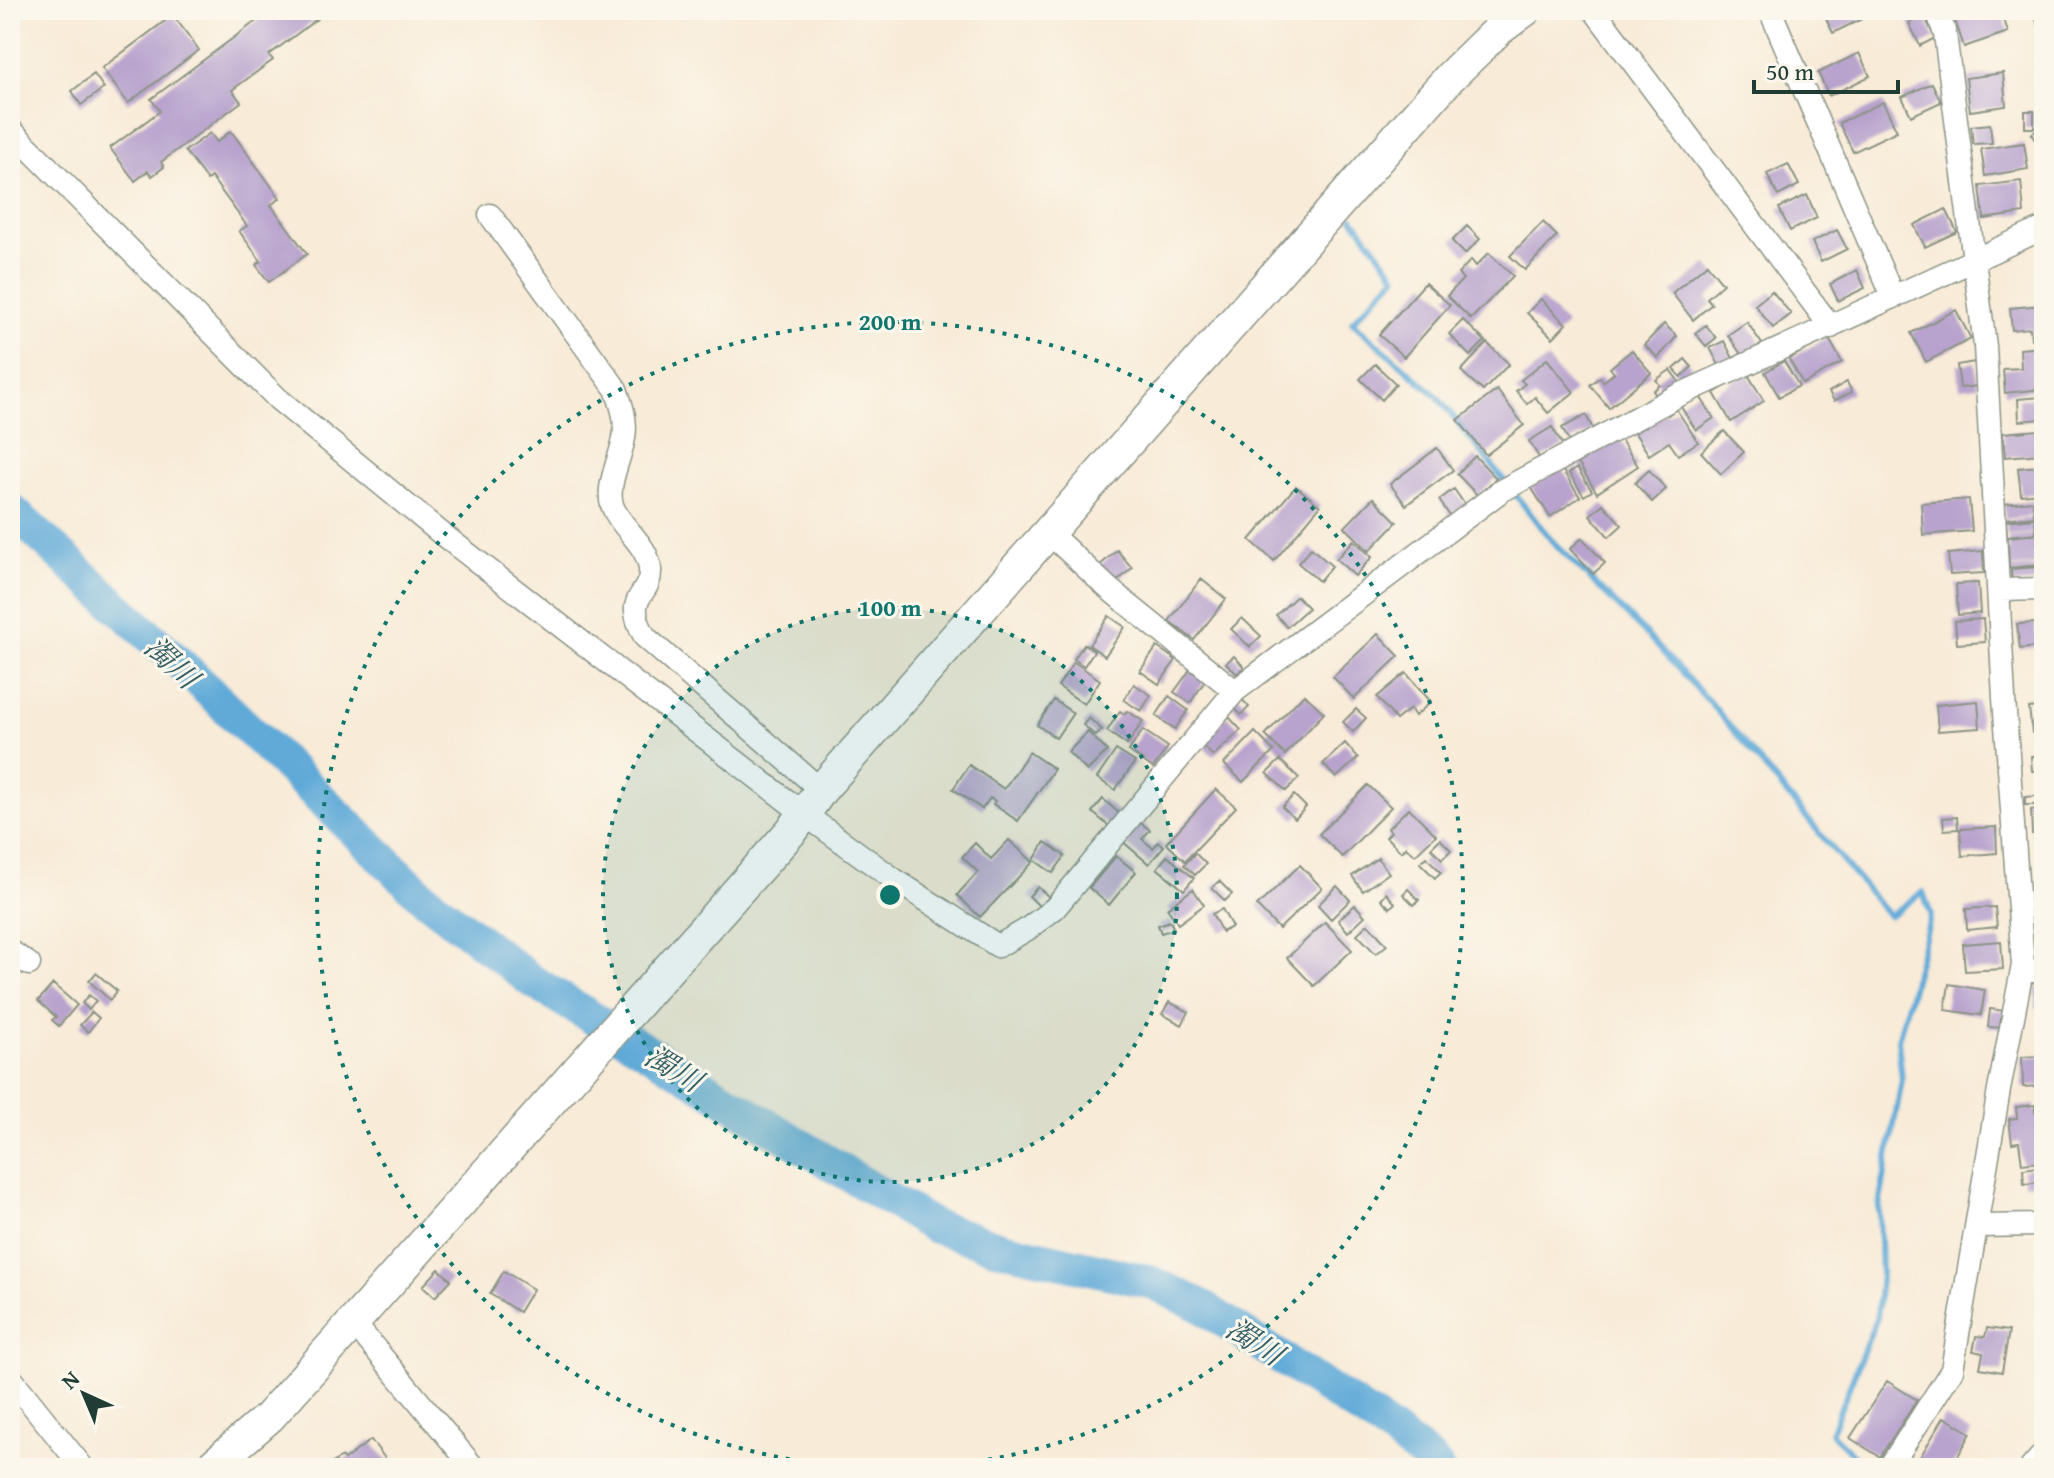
<svg xmlns="http://www.w3.org/2000/svg" width="2054" height="1478" font-family="'Gentium Book Plus','Noto Serif JP',serif">
	<rect width="100%" height="100%" fill="#fbf7ec"/>
	<filter id="ink" filterUnits="userSpaceOnUse"><feTurbulence type="fractalNoise" baseFrequency=".0125" numOctaves="2"/><feDisplacementMap in="SourceGraphic" scale="16" xChannelSelector="R" yChannelSelector="G"/><feConvolveMatrix kernelMatrix="1 2 1 2 8 2 1 2 1" color-interpolation-filters="sRGB"/></filter>
	<filter id="wash" filterUnits="userSpaceOnUse"><feTurbulence type="fractalNoise" baseFrequency=".006" numOctaves="4" result="noise"/><feDisplacementMap in="SourceGraphic" scale="32" xChannelSelector="R" yChannelSelector="G"/><feGaussianBlur stdDeviation="1.8" result="paint"/><feColorMatrix in="noise" values="0 0 0 0 0 0 0 0 0 0 0 0 0 0 0 0 0 1.4 0 .05"/><feComposite in="paint" operator="in"/></filter>
	<g filter="url(#wash)">
		<rect width="100%" height="100%" fill="#f8ebd7"/>
		<g fill="none" stroke-linecap="round" stroke-linejoin="round">
			<path stroke="#61aad8" stroke-width="6" d="M1353,218L1396,276L1352,322L1437,396L1552,541L1646,634L1713,706L1889,916L1923,892L1931,915L1898,1040L1902,1080L1879,1207L1881,1275L1877,1317L1831,1433L1866,1468"/>
			<path stroke="#61aad8" stroke-width="34" d="M10,509L187,670L421,895L532,981L933,1226L1001,1248L1150,1282L1200,1305L1377,1421L1430,1460L1437,1468"/>
		</g>
		<g id="blocks">
			<path fill="#b7a3cd" d="M271,10H318L322,15L269,55L273,60L232,90L241,102L161,162L164,167L152,176L148,171L135,181L110,148L160,111L151,99Z
				M1822,10H1880L1833,33Z
				M1976,10H2001L2008,32L1964,47L1954,17Z
				M2033,10H2044V23L2038,25Z
				M173,15L199,50L128,103L102,68Z
				M1924,15L1935,38L1920,46L1909,23Z
				M1859,53L1870,76L1829,96L1818,73Z
				M2003,73L2006,106L1970,111L1966,78Z
				M94,74L104,88L81,105L72,91Z
				M1932,83L1941,102L1911,116L1902,97Z
				M1883,102L1897,131L1853,152L1839,123Z
				M2025,111H2034V128H2025Z
				M1990,124L1992,143L1973,144L1971,126Z
				M2044,126V153L2031,134Z
				M231,131L280,198L271,205L307,254L269,282L256,265L261,261L239,231L247,226L211,177L207,180L185,151L210,133L217,142Z
				M2024,143L2028,169L1985,176L1981,149Z
				M1788,164L1799,185L1778,196L1767,174Z
				M2021,181L2024,213L1984,219L1980,186Z
				M1807,195L1817,218L1790,231L1779,208Z
				M1946,209L1957,232L1925,247L1914,225Z
				M1543,222L1557,236L1525,270L1510,256Z
				M1467,226L1480,239L1465,254L1452,241Z
				M1837,230L1847,249L1821,262L1812,242Z
				M1489,253L1513,276L1471,319L1447,296L1463,279L1458,274L1471,260L1476,266Z
				M1707,264L1723,284L1707,298L1712,304L1693,320L1672,293Z
				M1857,270L1865,288L1838,301L1830,284Z
				M1425,283L1450,305L1404,357L1379,335Z
				M1772,291L1791,314L1773,328L1755,305Z
				M1541,299L1566,324L1553,338L1527,313Z
				M2044,305V338L2031,339L2030,328L2012,330L2010,308Z
				M1956,310L1971,339L1926,362L1911,333Z
				M1463,320L1485,341L1470,356L1449,334Z
				M1747,322L1764,347L1745,360L1728,335Z
				M1664,324L1677,336L1658,358L1644,345Z
				M1706,325L1716,338L1706,346L1695,333Z
				M1828,337L1842,362L1803,384L1789,359Z
				M1724,341L1735,362L1721,369L1710,348Z
				M1487,343L1509,364L1483,391L1461,371Z
				M2044,347V389L2005,393L2003,369L2021,368L2020,349Z
				M1632,350L1651,373L1609,408L1590,385L1600,377L1603,382L1614,373L1610,368Z
				M1547,359L1574,392L1548,413L1535,397L1527,404L1516,391L1525,384L1521,380Z
				M1685,359L1692,367L1681,377L1674,369Z
				M1784,361L1799,386L1779,397L1765,372Z
				M1975,362L1978,386L1960,388L1957,365Z
				M1375,364L1396,384L1382,400L1360,379Z
				M1670,370L1680,383L1659,399L1653,391L1660,385L1656,380Z
				M1747,373L1764,401L1731,422L1714,393Z
				M1847,382L1852,392L1834,401L1829,392Z
				M1497,390L1524,425L1486,455L1458,420Z
				M1697,392L1714,418L1696,430L1679,404Z
				M2041,397L2043,419L2019,421L2018,399Z
				M1676,409L1698,442L1678,455L1669,442L1649,455L1635,433L1666,412L1668,415Z
				M1586,415L1593,429L1569,442L1562,428Z
				M1552,427L1563,446L1540,459L1529,441Z
				M2039,430L2041,454L2005,457L2003,433Z
				M1724,431L1744,452L1721,474L1701,452Z
				M1619,437L1638,466L1597,493L1578,463Z
				M1437,448L1453,470L1406,505L1390,484Z
				M1475,456L1496,478L1478,496L1457,474Z
				M2039,466L2041,493L2021,495L2018,468Z
				M1561,468L1580,497L1550,517L1531,487Z
				M1577,468L1592,491L1584,496L1569,473Z
				M1649,470L1666,489L1652,502L1635,483Z
				M1296,486L1320,506L1274,561L1250,540Z
				M1454,489L1465,505L1450,516L1439,500Z
				M1373,498L1397,522L1369,551L1345,527Z
				M1969,499L1972,531L1923,535L1921,503Z
				M2033,501L2034,516L2005,519L2004,504Z
				M1603,504L1622,525L1609,537L1590,515Z
				M2035,518L2036,533L2007,536L2006,521Z
				M2037,534L2039,565L2009,568L2008,537Z
				M1582,538L1605,563L1593,574L1570,549Z
				M1354,540L1372,557L1355,576L1336,559Z
				M1311,548L1332,566L1319,581L1298,563Z
				M1117,550L1132,568L1113,585L1098,567Z
				M1983,551L1984,573L1950,575L1948,554Z
				M2040,567L2041,582L2012,584L2011,569Z
				M1201,579L1226,599L1194,640L1169,621Z
				M1978,583L1980,613L1958,615L1956,584Z
				M1297,596L1308,608L1287,627L1276,615Z
				M1109,616L1125,627L1105,656L1089,645Z
				M1242,618L1261,636L1250,647L1231,629Z
				M1983,619L1985,642L1957,644L1955,621Z
				M2035,623L2037,647L2020,649L2017,624Z
				M1378,634L1399,656L1354,699L1333,677Z
				M1084,644L1094,651L1084,666L1074,659Z
				M1157,647L1176,660L1159,684L1140,671Z
				M1234,656L1244,667L1237,674L1226,663Z
				M1074,662L1100,680L1084,704L1058,686Z
				M1190,670L1205,681L1190,703L1174,692Z
				M1406,673L1431,702L1415,716L1410,709L1396,720L1377,697Z
				M1134,684L1151,695L1141,711L1124,700Z
				M1304,694L1324,713L1285,755L1265,735Z
				M1238,695L1249,707L1241,715L1230,703Z
				M1169,696L1188,710L1175,729L1156,716Z
				M1054,700L1073,713L1056,738L1037,725Z
				M1978,701L1980,728L1938,731L1936,705Z
				M2044,707V732L2032,733L2029,708Z
				M1356,709L1366,718L1353,732L1343,722Z
				M1120,711L1124,714L1127,711L1143,721L1127,745L1107,731Z
				M1228,716L1241,730L1213,756L1200,743Z
				M1089,718L1102,730L1096,736L1083,725Z
				M1143,730L1168,747L1153,768L1129,751Z
				M1088,732L1107,751L1087,771L1068,752Z
				M1255,732L1274,751L1243,782L1224,764Z
				M1345,743L1358,758L1336,778L1323,764Z
				M1116,750L1135,762L1115,790L1097,778Z
				M1029,752L1054,769L1018,821L993,804L995,801L990,798L982,809L953,789L969,765L1004,789Z
				M2044,754V770L2032,771L2031,756Z
				M1280,760L1299,778L1286,791L1267,773Z
				M1368,785L1391,807L1342,857L1319,834Z
				M1216,789L1236,807L1185,861L1166,843Z
				M1294,795L1306,807L1295,819L1282,807Z
				M2038,796V805H2025V797Z
				M1103,799L1120,814L1110,827L1092,812Z
				M1409,808L1436,835L1415,855L1406,847L1401,852L1386,837L1391,832L1388,828Z
				M2044,809V834H2032L2031,810Z
				M1957,817L1958,829L1944,830L1943,818Z
				M1137,820L1150,830L1142,839L1153,848L1158,842L1164,846L1149,864L1121,840Z
				M1996,827L1997,853L1962,856L1960,829Z
				M1440,839L1451,850L1442,859L1431,848Z
				M1009,840L1033,862L980,917L957,895L978,872L962,857L975,843L991,859Z
				M1045,842L1065,856L1053,873L1034,860Z
				M1195,853L1206,864L1195,875L1184,865Z
				M1116,856L1136,872L1109,905L1089,888Z
				M1167,856L1194,878L1184,890L1157,868Z
				M1426,857L1441,872L1435,878L1420,863Z
				M1378,858L1389,873L1363,891L1352,876Z
				M1300,865L1322,888L1279,929L1257,906Z
				M1219,881L1232,894L1225,901L1212,888Z
				M1337,886L1350,900L1331,919L1318,905Z
				M1038,887L1049,897L1040,907L1029,896Z
				M1193,889L1204,905L1178,924L1167,908Z
				M1408,889L1419,900L1414,905L1403,894Z
				M1386,893L1395,903L1390,908L1381,899Z
				M1355,905L1365,916L1348,932L1338,920Z
				M1995,907L1997,927L1967,930L1966,909Z
				M1222,909L1232,927L1222,932L1212,914Z
				M2036,911H2044V933H2037Z
				M1170,921L1174,929L1161,933L1158,925Z
				M1325,922L1352,950L1314,986L1287,958Z
				M1368,924L1387,945L1376,954L1357,934Z
				M2001,941L2003,969L1965,971L1963,944Z
				M96,973L117,991L110,1000L89,981Z
				M53,984L77,1005L59,1026L52,1020L56,1017L38,1001Z
				M1949,984L1985,990L1981,1015L1945,1010Z
				M2036,987H2044V1009H2036Z
				M89,995L96,1001L89,1010L82,1003Z
				M1169,1002L1189,1012L1182,1025L1162,1014Z
				M1990,1009L2006,1011L2004,1028L1988,1027Z
				M92,1012L99,1018L88,1032L80,1025Z
				M2044,1056V1086L2023,1087L2022,1057Z
				M2035,1105V1112L2044,1111V1143H2038L2040,1162L2022,1164L2019,1142L2012,1143L2009,1119L2017,1118L2016,1107Z
				M2044,1166V1182L2024,1184L2023,1169Z
				M439,1269L451,1280L435,1297L423,1286Z
				M504,1271L533,1289L519,1312L490,1294Z
				M1987,1328L2009,1331L2002,1372L1980,1368L1983,1353L1973,1351L1976,1336L1985,1337Z
				M1887,1381L1917,1400L1880,1457L1850,1438Z
				M1944,1417L1971,1433L1951,1468H1922L1916,1464Z
				M371,1440L391,1466L388,1468H326L341,1457L344,1460Z"/>
		</g>
	</g>
	<g filter="url(#ink)">
		<use href="#blocks" fill-opacity="0" stroke="#8c9486" stroke-width="2"/>
		<g fill="none" stroke-linecap="round" stroke-linejoin="round">
			<defs>
				<path id="street" d="M1594,10L1831,327
					M1770,10L1893,297
					M10,129L278,399L442,534L804,814L895,880L998,946L1026,930L1055,908L1235,691L1501,491L1677,396L2044,228
					M490,215L616,389C622,406 627,420 624,438C621,457 606,485 612,505C620,528 648,544 650,569C652,598 621,593 645,637L821,790
					M1048,532L1109,589L1235,691
					M1999,590L2044,589
					M10,951L29,964
					M2022,971H2044
					M1977,1226L2044,1225
					M353,1322L474,1468
					M10,1377L83,1468
					M1889,1468L1952,1370L1999,1090L2023,965L2004,698L1985,346L1945,34L1937,10
					M2031,1468L2044,1453"/>
				<path id="secondary" d="M210,1468L269,1417L794,828L821,790L1450,77L1498,30L1525,10"/>
			</defs>
			<use href="#street" stroke="#8c9486" stroke-width="25"/>
			<use href="#secondary" stroke="#8c9486" stroke-width="35"/>
			<use href="#street" stroke="#fff" stroke-width="22"/>
			<use href="#secondary" stroke="#fff" stroke-width="32"/>
		</g>
	</g>
	<circle cx="890" cy="895" r="287" fill="#0f766e" fill-opacity=".12"/>
	<g fill="none" stroke="#0f766e" stroke-width="4" stroke-dasharray="4 8">
		<circle cx="890" cy="895" r="287"/>
		<path d="M885 1468A573 573 0 1 1 895 1468"/>
	</g>
	<g text-anchor="middle" dominant-baseline="central" stroke-width="6" stroke-linejoin="round" paint-order="stroke">
		<g font-size="30" font-style="italic" fill="#335e65" stroke="#fbf7ec">
			<text transform="translate(172 662) rotate(43)">濁川</text>
			<text transform="translate(674 1068) rotate(31)">濁川</text>
			<text transform="translate(1255 1341) rotate(33)">濁川</text>
		</g>
	</g>
	<circle cx="890" cy="895" r="12" fill="#0f766e" stroke="#fbf7ec" stroke-width="4"/>
	<g font-size="24" text-anchor="middle" font-weight="bold" fill="#0f766e" stroke="#fbf7ec" stroke-width="6" stroke-linejoin="round" paint-order="stroke">
		<text x="890" y="330">200 m</text>
		<text x="890" y="616">100 m</text>
	</g>
	<rect width="2054" height="1478" fill="none" stroke="#fbf7ec" stroke-width="40"/>
	<g transform="translate(84 1394) rotate(316)" stroke="#fbf7ec" stroke-width="6" paint-order="stroke">
	<path d="M0-6L14 30L0 20L-14 30Z" fill="#1f3d34"/>
	<text y="-12" font-size="22" font-weight="bold" text-anchor="middle" fill="#1f3d34">N</text>
	</g>
	<path d="M1754 80v12h144v-12" fill="none" stroke="#1f3d34" stroke-width="4"/>
	<text x="1766" y="80" font-size="24" fill="#1f3d34" stroke="#fbf7ec" stroke-width="6" paint-order="stroke">50 m</text>
</svg>
